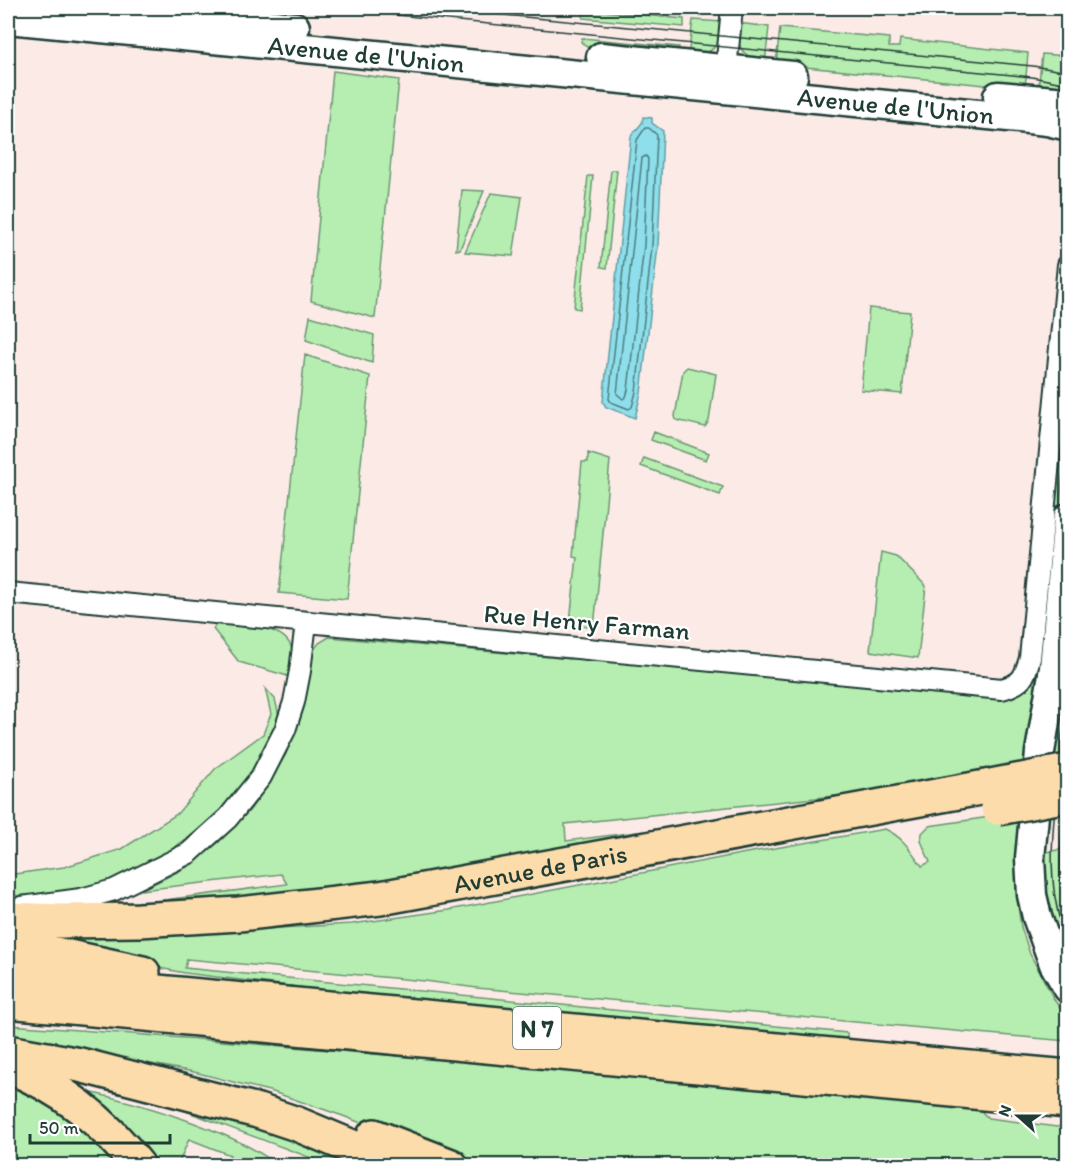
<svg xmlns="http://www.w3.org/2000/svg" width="1075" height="1173" font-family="Itim,sans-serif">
	<rect width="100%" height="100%" fill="#fff"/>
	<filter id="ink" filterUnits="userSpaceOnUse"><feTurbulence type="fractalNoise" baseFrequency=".0167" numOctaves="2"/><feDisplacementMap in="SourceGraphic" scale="12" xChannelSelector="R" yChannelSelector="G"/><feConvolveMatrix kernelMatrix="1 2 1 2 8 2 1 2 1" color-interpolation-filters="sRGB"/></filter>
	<g filter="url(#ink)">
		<path fill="#fceae7" d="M8,8H1067V1165H8Z"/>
		<path fill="#b6eeb1" stroke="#6a9672" stroke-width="1.5" d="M584,9L684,19V27L583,18Z
			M693,20L722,22C720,48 713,54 688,57Z
			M738,23L769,27L765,63C740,56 737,48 738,23Z
			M780,28L889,38V47H899L900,39L1028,53L1025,89L776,64Z
			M582,38L679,47L678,56L587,47L581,42Z
			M1042,54L1067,56V87L1038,91Z
			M333,71L399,80L375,318L311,301Z
			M611,170H617L607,268L601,267Z
			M588,176H593L580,309L574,308Z
			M462,190L484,191L460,249L456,250Z
			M491,193L522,197L513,256L465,252Z
			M869,308L910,312L902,394L861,390Z
			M310,316L374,335L372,363L306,340Z
			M1067,331V427L1047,648L1031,762L873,792L565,824L566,841L683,826C575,846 466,870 357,885C272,896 189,903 103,908L287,884L281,874L141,890L189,866L219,842L250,810L267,786L286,754L301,707L310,655L319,643L329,637L571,659L580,655L964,694C997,700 1021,708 1035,671Z
			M305,355L370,376L347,599L279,593Z
			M687,367L716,374L709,421L705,427L676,420L675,416L683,371Z
			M654,432L709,453L706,460L651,440Z
			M588,453L610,460L594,628L570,622L577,557L573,556L582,462H588Z
			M644,458L723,487L720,495L641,466Z
			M881,552L896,556L926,586L918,658L870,651Z
			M1067,620V755L1048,759Z
			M216,624C241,627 288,622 293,653C294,661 292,670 291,677L239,662L213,629Z
			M265,688L275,699L279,716L270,740L247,778L211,821L165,854L114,882L63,893L8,896V875L64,867L122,849L177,814L215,769L263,734L271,714Z
			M1050,808L1046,852L1064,849V873L1068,897L1067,972L1060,956L1039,871Z
			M1024,812L1017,899L1021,927L1030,954L1055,1001L1067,1017V1041L477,988L425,981L187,959L185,968L847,1033V1044L467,1008L185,973L8,939L185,933L352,924L449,910L746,853L885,829C903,837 911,851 922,866L930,862L921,841L922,833L929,826Z
			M8,1025C158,1035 308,1048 458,1061C632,1075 807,1089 981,1111L988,1118L1057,1127L1067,1124V1152L1048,1166L470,1165L343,1116L273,1092L194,1072L93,1053L8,1040Z
			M8,1085L36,1098L65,1118L75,1115L124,1165L39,1166L8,1161Z
			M84,1091C141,1103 233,1131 278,1165H227L230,1155L189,1139L178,1165H153Z
			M150,1092L371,1165H330L148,1097Z"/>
		<path fill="#8edeeb" stroke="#629ea2" stroke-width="1.5" d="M643,117L652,118V123L663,131L658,246L641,393L635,418L606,407L603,402L631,136L642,123Z"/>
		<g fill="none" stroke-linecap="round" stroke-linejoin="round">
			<path stroke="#4b7d7d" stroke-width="1.5" d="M645,128H649L657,135L652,246L636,392L632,407L629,409L611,402L609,399L637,140Z
				M646,156L648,159L644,245L628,390L626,397L623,399L617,394L642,158Z"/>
			<defs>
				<path id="street" d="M725,80L732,8
					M8,593L1002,689C1023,683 1024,678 1030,658L1068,265
					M22,907L81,899L114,890L189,853L228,818L261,777L285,730L294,702L300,671L306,623"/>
				<g id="secondary">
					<path d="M121,8L165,14L295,27"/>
					<path id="s1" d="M8,19L1019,118L1047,121L1068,126"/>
					<path d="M601,57L793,76"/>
					<path d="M998,96L1055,101L1068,104"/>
					<path d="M1068,518L1054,668L1040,752L1030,858L1032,895L1037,917L1054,964L1068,988"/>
				</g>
				<g id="highway">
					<path id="s2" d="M8,919L61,921L139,920L239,914L380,898L991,786"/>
					<path d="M8,946L51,953L143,973"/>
					<path d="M8,978L1068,1077"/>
					<path d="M8,1001L1068,1101"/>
					<path d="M8,1052L80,1065L258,1111L297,1124L398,1166"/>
					<path d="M8,1066C59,1086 104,1121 138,1166"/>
					<path d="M374,1136L451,1166"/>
				</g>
			</defs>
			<use href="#street" stroke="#1f3d34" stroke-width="24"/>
			<use href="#secondary" stroke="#1f3d34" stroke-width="33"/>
			<use href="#highway" stroke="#1f3d34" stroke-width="38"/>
			<use href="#street" stroke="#fff" stroke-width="20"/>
			<use href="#secondary" stroke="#fff" stroke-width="28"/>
			<use href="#highway" stroke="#fddcac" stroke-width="33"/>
			<path stroke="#1f3d34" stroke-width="1.5" d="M325,8L1032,77L1068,84
				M430,8L1033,66L1068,72
				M1068,689C1063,718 1061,747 1058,776C1052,834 1045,889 1068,944
				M1062,897C1057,857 1063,817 1068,776"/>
			<defs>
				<path id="highway-bridge" d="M991,786L1068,771
					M998,808L1068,795"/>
			</defs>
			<use href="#highway-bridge" stroke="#1f3d34" stroke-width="38" stroke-linecap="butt"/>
			<use href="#highway-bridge" stroke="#fddcac" stroke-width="33"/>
		</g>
	</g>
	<g text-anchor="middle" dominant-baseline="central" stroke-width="4.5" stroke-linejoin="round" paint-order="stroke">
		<rect fill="#fff" stroke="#627771" stroke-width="1.5" x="513" y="1007" width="48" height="42" rx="4.5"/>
		<g font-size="24" font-weight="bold" fill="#1f3d34">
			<text x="537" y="1028">N 7</text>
		</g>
		<g font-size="26" fill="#1f3d34" stroke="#fff">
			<text stroke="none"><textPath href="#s1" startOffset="360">Avenue de l'Union</textPath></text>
			<text stroke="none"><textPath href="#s1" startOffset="892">Avenue de l'Union</textPath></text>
			<text transform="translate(587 622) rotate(5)">Rue Henry Farman</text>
			<text stroke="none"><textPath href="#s2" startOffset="536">Avenue de Paris</textPath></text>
		</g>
	</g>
	<rect width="1075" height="1173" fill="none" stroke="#fff" stroke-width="30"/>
	<rect x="15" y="15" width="1045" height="1143" fill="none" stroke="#1f3d34" stroke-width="2" filter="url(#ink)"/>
	<g transform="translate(1018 1116) rotate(291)" stroke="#ffffff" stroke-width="4.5" paint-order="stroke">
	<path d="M0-4.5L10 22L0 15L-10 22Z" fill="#1f3d34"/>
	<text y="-9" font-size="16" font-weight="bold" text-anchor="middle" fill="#1f3d34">N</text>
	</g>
	<path d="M30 1134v9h140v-9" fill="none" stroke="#1f3d34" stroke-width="3"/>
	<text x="39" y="1134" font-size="18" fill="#1f3d34" stroke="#ffffff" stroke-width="4.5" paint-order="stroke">50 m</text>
</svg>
